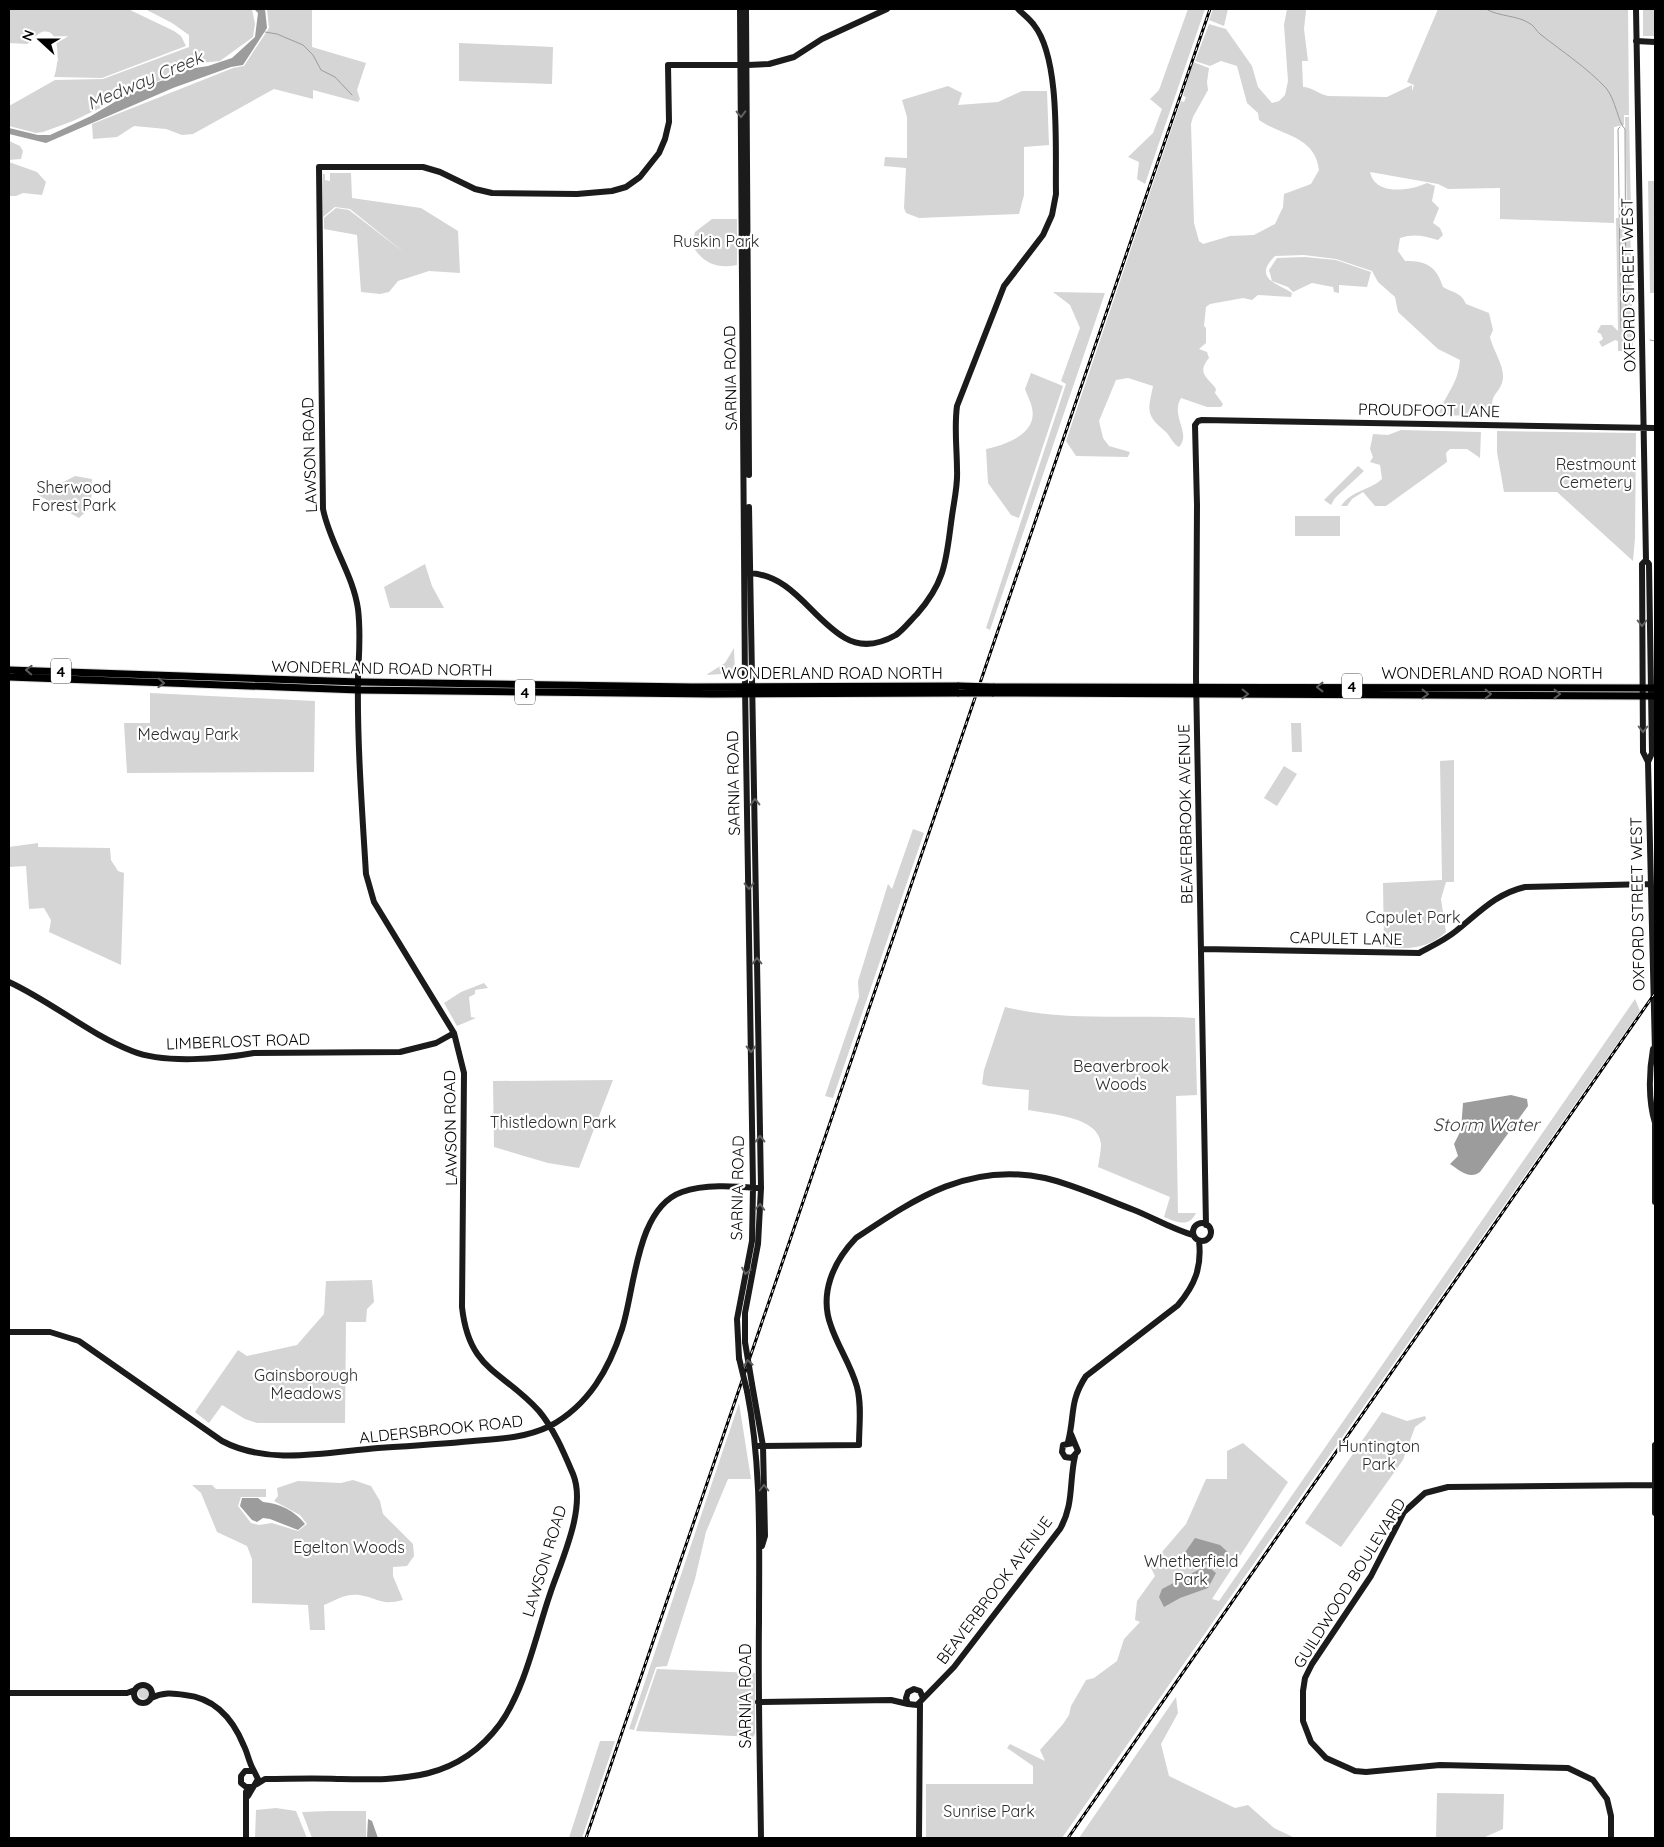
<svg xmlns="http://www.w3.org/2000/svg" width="1664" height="1847" font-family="Quicksand,sans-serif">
	<rect width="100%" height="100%" fill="#fff"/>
	<path fill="#d5d5d5" d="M9,9H128L174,31L181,36L186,46L102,78L54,77C58,68 63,27 42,32C36,34 33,41 27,44L9,43Z
		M145,9H252L255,24L253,37L220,61L191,64L151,85L125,92L104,106L73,121L43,132L36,133L9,126V106L55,80L103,79L189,47V35L172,23Z
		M267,9H312V47L366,63L357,90L360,99L358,102L313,90V99L274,89L193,134L182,135L166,129L134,126L117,137L93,139L92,124L233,68L244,66L269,28Z
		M1188,9H1205L1145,184L1137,179L1139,162L1128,157L1153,133L1162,109L1150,99L1159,90Z
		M1213,9H1228L1224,26L1209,20Z
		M1287,9H1306V11L1304,29L1308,61H1302L1303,87C1312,87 1318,94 1328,96L1387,97L1412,85V91L1414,85L1407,82L1438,9H1628L1629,115H1624V125L1614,127V223L1500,219V188L1448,189L1438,184L1370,172C1375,196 1410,191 1427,183L1435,186L1432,201L1439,208L1433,223L1440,228L1443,235L1438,240C1424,236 1414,233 1400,238L1398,251L1405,261C1427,261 1436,266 1443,287C1453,293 1461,292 1466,304L1489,313L1493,330L1490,337C1493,351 1507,369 1502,383C1499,392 1492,395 1492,404C1480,418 1456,417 1439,413C1447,392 1458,384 1460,360L1438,349L1398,312L1395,297L1378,282L1372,271L1336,259L1304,255L1275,256C1252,279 1278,283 1292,293L1291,297L1258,295L1252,300L1243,298L1210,304L1206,307L1204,326L1206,328V343L1199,349L1207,352L1209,358C1196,374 1208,377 1216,389L1215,393L1223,404L1221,407H1207L1181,398C1170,416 1192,433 1179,447C1172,443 1171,437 1166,432C1145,415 1148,411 1153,386L1128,378L1116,380L1099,421L1103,438L1109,446L1130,452L1128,457L1076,456L1066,441L1181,101L1184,102L1186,97L1183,96L1193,62L1209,68L1207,82L1208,90L1193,117L1191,124L1194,223L1199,241L1203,244L1230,236L1254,235L1275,224L1283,207L1284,194L1311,184L1319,170C1315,136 1282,136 1259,120L1258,113L1247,103L1237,66L1221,61L1210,66L1195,61L1209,24L1226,29L1252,66L1258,87L1272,103L1279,101L1285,95L1288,81L1284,25Z
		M1643,9H1655V36H1643Z
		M459,43L553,47L552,84L459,81Z
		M948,86L962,93L958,105L998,102L1022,91H1047L1049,145L1024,147V195L1019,214L919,218L906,213L904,208L906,168L884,166L885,157L907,158V117L902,100Z
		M1625,117H1629L1631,211H1627Z
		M9,141L20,146L23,151L21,159L9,160Z
		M9,162L37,172L46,182L42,195L23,193L16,196H9Z
		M330,173H351L352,198L421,208L458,231L460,273L429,271L398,281L389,292L380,294L361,292L357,235L324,229V218L336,208L349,210L406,254L350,209L335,207L323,217V174H325V180L330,181Z
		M1648,181H1655V293H1650Z
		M1616,218H1630L1633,351H1618V341L1615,340L1602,347L1599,342L1603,339L1601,334L1597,332L1601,325H1612L1618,331Z
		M712,219H737V265C716,269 703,263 692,245L695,232Z
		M1305,257L1336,260L1371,272L1367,287L1339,285V293L1334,292L1333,287L1312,283L1293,292L1288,287L1272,281L1269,270L1277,258Z
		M1053,292L1105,293L990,630L986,628L1066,384L1061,381L1080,328L1070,305Z
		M1031,373L1063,386L1019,518L1011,515L988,483L986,449C1005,445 1038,434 1032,408C1031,402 1027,395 1025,389Z
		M1401,430L1481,432L1480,458L1467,449H1450L1446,453L1447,462L1386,506H1375L1363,492L1352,499L1347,506H1341C1352,490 1369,491 1382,479L1380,465L1370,462L1373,457L1370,449L1373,434L1388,435Z
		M1497,431L1636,433L1635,538L1633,561L1557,492H1504L1497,452Z
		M1358,466L1364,471L1335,498L1331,505L1324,500Z
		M75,476L92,479L91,507L79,518L38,495Z
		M1295,516H1340V536H1295Z
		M425,564L432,586L444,608H390L384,587Z
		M734,648L735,673L706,675L725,663Z
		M150,693L315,701L314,772L127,773L124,723H150Z
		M1291,723H1301L1302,752H1292Z
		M1454,760V882H1446L1441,899L1446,932C1426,950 1409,949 1384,947L1383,883L1442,880L1440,761Z
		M1284,766L1297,774L1277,806L1264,798Z
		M913,829L924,833L833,1098L825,1096L859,997L858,981L888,884L892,889Z
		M38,843V847L110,848L111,860L118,871L124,873L121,965L49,932L51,920L44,908L29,909L26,866L9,867V847Z
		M484,983L488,988L475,990V994L469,997L471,1017L476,1018L457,1026L444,1003L461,992Z
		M1635,999L1640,1011L1062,1838H926V1784H1033V1766L1007,1748L1010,1744L1045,1761L1040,1750L1063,1724L1069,1715L1071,1706L1086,1680L1094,1678L1117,1661L1124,1639L1140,1622L1135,1620L1137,1601L1155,1576L1150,1566L1186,1524L1206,1479H1227V1451L1243,1443L1288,1482L1212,1599L1219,1601Z
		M1005,1007C1067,1022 1132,1014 1195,1018L1197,1095L1176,1096L1178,1213H1196C1189,1228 1176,1222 1164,1217L1170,1197L1098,1167C1099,1160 1101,1151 1101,1144C1099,1116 1048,1114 1028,1110L1029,1090L988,1086L982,1084L984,1070Z
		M613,1080L579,1168L548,1163L494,1147L493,1081Z
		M372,1280L374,1302L367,1309L366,1322H346L345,1423H257L245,1419L222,1405L209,1423L195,1412L238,1350L247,1356L297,1345L324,1314L326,1281Z
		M739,1403L751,1479H728L706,1532L695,1579L667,1666L656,1667L634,1730L629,1729Z
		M1382,1412L1407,1421L1425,1416L1426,1419L1415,1427L1403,1460L1341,1547L1305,1523Z
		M353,1480L371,1486L380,1501L383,1514L413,1544L414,1556L407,1566L393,1567V1576L403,1600C380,1606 379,1598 359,1595C347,1593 335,1600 324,1605L325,1630H310L308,1605L252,1603V1559L247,1546L217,1532L201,1493L192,1485H212L216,1489H266V1497H241L238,1506L251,1523L259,1525L272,1523L298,1531L307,1524L300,1515L274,1501L278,1496L277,1488L298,1481L341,1483Z
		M657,1669L755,1673V1734L753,1737L636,1731Z
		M138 1693a6 6 0 1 1 12 0a6 6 0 1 1-12 0Z
		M1176,1697L1178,1713L1161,1744L1169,1776L1235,1808L1248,1805L1274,1828L1295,1838H1079Z
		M600,1741H615L582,1838H569Z
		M1437,1793L1504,1794L1503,1829L1483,1838H1436Z
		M276,1808L296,1811L307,1838H255L256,1810Z
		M330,1811H366V1838H312L302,1812Z"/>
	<path fill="#9c9c9c" d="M254,9H265L267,28L243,65L231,67L173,88L46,143L9,134V128L38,135H50L91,116L123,97L189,69L208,66L232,58L255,37L258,13Z
		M1511,1095L1527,1099L1528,1106L1480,1172C1470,1180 1459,1170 1450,1164L1458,1156L1454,1144L1461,1130L1463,1103Z
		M242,1498H258L263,1502C279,1503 295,1511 305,1524L298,1530L270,1519L263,1518L257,1522L252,1520L240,1506Z
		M1195,1538L1220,1545L1230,1554V1558L1221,1570L1208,1564L1181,1567L1177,1564Z
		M1202,1568L1211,1569L1216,1573L1208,1588L1180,1598L1164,1607L1159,1597L1162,1589Z
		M368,1819L372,1821L378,1838H367Z"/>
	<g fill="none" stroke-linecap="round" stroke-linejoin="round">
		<path stroke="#9c9c9c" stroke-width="1" d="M1486,9C1500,17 1516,15 1529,23C1534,25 1536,31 1540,34C1563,52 1586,67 1606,88C1616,100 1618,123 1625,129L1626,328L1624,329V339L1634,341
			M265,32L277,34L303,45L313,55L321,70L335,77L352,95
			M1620,127L1618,129L1621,328L1624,329
			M1650,340L1655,341"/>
		<defs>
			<path id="primary" d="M9,670L359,682L692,687L959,686
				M9,677L359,690L712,694L959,693
				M993,687L1655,688
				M992,693L1655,696"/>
		</defs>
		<use href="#primary" stroke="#dbdbdb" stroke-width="9"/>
		<path stroke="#1b1b1b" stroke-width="6" d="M746,9L749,475
			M1636,9L1646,560L1649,564L1652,753L1648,762
			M1636,41L1655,42
			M748,65L769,64L794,57L822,39L887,9
			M1646,560L1642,564L1643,752L1648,762L1655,1052
			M751,573C794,577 811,618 845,638C862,648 880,644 896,635C904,629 910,621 917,614C947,580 946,558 952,516C954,501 958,485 957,470C957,448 954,428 957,406L1004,286L1043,235L1052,215L1056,194C1055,151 1061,59 1034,25C1030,19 1023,14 1018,9
			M1201,949L1419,953C1432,946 1445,940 1456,931C1479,913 1495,894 1525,887L1650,884
			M9,982C52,1002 89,1034 132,1051C163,1064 221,1059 254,1053L400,1052L436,1043L454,1033
			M1653,1049C1649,1071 1648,1100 1655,1123
			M1655,1120V1202
			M1193 1232a9 9 0 1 1 18 0a9 9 0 1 1-18 0Z
			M1206,1225L1196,678L1197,505L1195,425L1198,421L1202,420L1655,428
			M9,1332H50L79,1341L222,1441C269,1466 328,1452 378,1448C410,1446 441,1444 473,1441C500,1439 525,1438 550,1426C589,1405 609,1369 622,1329C635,1289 636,1208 682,1192C704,1184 734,1186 757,1188
			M745,1342V1313L758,1244L761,1188L749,507
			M739,1358L737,1319L752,1241L753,1187L745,687L740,9
			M752,1384L763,1446L765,1536L762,1546
			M747,1391C762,1466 759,1545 759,1622C758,1694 760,1766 761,1838
			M1071,1434L1078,1451L1072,1458L1065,1457L1062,1452L1063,1445L1073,1443
			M1068,1442C1075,1415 1069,1402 1086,1376L1178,1305C1195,1285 1202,1267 1199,1241
			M1655,1445V1513
			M755,1446L859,1445C859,1426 862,1405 857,1387C851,1365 838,1347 831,1326C819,1294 833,1262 856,1238C916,1198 969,1162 1045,1178C1075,1185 1105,1199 1134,1210C1154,1218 1172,1229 1193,1235
			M134 1694a9 9 0 1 1 18 0a9 9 0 1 1-18 0Z
			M9,1693H127L135,1690
			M151,1698C163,1692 173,1693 185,1695C215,1698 233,1719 244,1746C248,1754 249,1763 254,1771
			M923,1698L920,1691L914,1689L908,1692L906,1698L908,1704L917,1705L954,1667L1060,1529C1074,1505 1069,1482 1075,1456
			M758,1702L891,1700L908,1704
			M257,1784L265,1779C289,1779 313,1778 337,1779C401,1780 457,1782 500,1724C525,1689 536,1635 550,1594C561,1561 587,1508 573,1474C564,1453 554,1429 539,1411C502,1370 469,1371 462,1307L464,1073L454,1033L374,902L366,874C362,809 357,742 358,677C359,654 361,633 358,609C353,574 330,544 323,509L319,167H423L440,172L475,189L492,193L577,194L612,191L626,187L640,177L659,153L665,139L669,122L668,65H740
			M248,1796L258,1779L254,1771H245L241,1776V1783L246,1787H253
			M246,1838V1792
			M919,1838L920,1704
			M1611,1838V1816L1607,1799L1593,1780L1568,1768L1440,1765L1366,1772L1355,1771L1326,1758L1311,1742L1303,1721V1691L1305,1678L1312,1664L1371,1576L1404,1512L1425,1493L1448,1487L1655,1485"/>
		<use href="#primary" stroke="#000" stroke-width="7"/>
		<defs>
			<path id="rail" d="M586,1838L1210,9
				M1068,1838L1655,993"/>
		</defs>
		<use href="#rail" stroke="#000" stroke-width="3"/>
		<use href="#rail" stroke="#fff" stroke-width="1" stroke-dasharray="4" stroke-linecap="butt"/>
		<defs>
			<path id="primary-bridge" d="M959,686L993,687
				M959,693H992"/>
		</defs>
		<use href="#primary-bridge" stroke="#dbdbdb" stroke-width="9" stroke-linecap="butt"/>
		<path stroke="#1b1b1b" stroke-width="6" d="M745,1342L752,1384
			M739,1358L747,1391"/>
		<use href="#primary-bridge" stroke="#000" stroke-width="7"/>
	</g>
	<defs><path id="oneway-chevron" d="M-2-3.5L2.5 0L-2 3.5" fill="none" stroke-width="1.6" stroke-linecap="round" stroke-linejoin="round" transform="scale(1.25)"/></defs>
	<g stroke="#5f5f5f">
		<use href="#oneway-chevron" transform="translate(741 114) rotate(89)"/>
		<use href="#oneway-chevron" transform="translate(1642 623) rotate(90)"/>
		<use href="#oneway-chevron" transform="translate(1643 729) rotate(90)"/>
		<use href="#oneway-chevron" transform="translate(755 802) rotate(-91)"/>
		<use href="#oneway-chevron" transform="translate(749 886) rotate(89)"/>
		<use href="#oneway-chevron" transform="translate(757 961) rotate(-91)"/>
		<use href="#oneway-chevron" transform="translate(751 1049) rotate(89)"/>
		<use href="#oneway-chevron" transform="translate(760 1139) rotate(-91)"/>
		<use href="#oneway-chevron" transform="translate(760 1207) rotate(-87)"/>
		<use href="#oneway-chevron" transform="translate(746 1271) rotate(101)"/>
		<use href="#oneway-chevron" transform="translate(748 1363) rotate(-100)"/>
		<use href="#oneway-chevron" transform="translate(764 1488) rotate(-90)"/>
	</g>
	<g stroke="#595959">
		<use href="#oneway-chevron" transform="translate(29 670) rotate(-178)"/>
		<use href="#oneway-chevron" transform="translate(161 683) rotate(2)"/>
		<use href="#oneway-chevron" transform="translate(1320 687) rotate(-180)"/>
		<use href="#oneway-chevron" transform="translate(1245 694) rotate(1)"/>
		<use href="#oneway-chevron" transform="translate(1425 694)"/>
		<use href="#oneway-chevron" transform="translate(1488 694)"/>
		<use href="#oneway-chevron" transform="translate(1557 694)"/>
	</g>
	<g text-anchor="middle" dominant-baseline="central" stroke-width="4.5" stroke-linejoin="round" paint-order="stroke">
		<g fill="#fff" stroke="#4c4c4c" stroke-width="1">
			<rect x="51" y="658.5" width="20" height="25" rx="4"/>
			<rect x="1342" y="673.5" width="20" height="25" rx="4"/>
			<rect x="515" y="679.5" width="20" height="25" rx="4"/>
		</g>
		<g font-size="15" font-weight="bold" fill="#000">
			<text x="61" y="671">4</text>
			<text x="1352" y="686">4</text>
			<text x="525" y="692">4</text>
		</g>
		<g font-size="16" fill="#2c2c2c" stroke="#fff">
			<text x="716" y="241">Ruskin Park</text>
			<text x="1596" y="464">Restmount<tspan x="1596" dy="18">Cemetery</tspan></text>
			<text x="74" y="487">Sherwood<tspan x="74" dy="18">Forest Park</tspan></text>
			<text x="188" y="734">Medway Park</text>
			<text x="1413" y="917">Capulet Park</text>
			<text x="1121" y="1066">Beaverbrook<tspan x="1121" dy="18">Woods</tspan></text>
			<text x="553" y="1122">Thistledown Park</text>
			<text x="306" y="1375">Gainsborough<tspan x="306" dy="18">Meadows</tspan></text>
			<text x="1379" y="1446">Huntington<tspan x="1379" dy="18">Park</tspan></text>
			<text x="349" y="1547">Egelton Woods</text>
			<text x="1191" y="1561">Whetherfield<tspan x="1191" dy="18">Park</tspan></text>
			<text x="989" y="1811">Sunrise Park</text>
		</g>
		<g font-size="16" fill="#000" stroke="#fff">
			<text transform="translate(1628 285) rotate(-91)">OXFORD STREET WEST</text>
			<text transform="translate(730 378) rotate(-91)">SARNIA ROAD</text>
			<text transform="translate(1429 410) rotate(1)">PROUDFOOT LANE</text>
			<text transform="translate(309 455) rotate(-92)">LAWSON ROAD</text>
			<text transform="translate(382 668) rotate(1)">WONDERLAND ROAD NORTH</text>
			<text x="832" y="673">WONDERLAND ROAD NORTH</text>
			<text x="1492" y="673">WONDERLAND ROAD NORTH</text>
			<text transform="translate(733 783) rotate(-91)">SARNIA ROAD</text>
			<text transform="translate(1185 814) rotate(-91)">BEAVERBROOK AVENUE</text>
			<text transform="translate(1637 904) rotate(-91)">OXFORD STREET WEST</text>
			<text transform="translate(1346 938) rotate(1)">CAPULET LANE</text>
			<text transform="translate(238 1041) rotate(-2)">LIMBERLOST ROAD</text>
			<text transform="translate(450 1128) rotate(-91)">LAWSON ROAD</text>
			<text transform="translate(737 1188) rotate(-89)">SARNIA ROAD</text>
			<text transform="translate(441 1429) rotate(-6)">ALDERSBROOK ROAD</text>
			<text transform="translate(544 1561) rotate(-73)">LAWSON ROAD</text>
			<text transform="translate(1349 1583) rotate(-58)">GUILDWOOD BOULEVARD</text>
			<text transform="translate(994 1590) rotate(-53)">BEAVERBROOK AVENUE</text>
			<text transform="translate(745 1696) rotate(-90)">SARNIA ROAD</text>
		</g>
		<g font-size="18" font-style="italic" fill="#3d3d3d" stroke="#fff">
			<text transform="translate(145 80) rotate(-23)">Medway Creek</text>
			<text x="1486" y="1124">Storm Water</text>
		</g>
	</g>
	<rect width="1664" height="1847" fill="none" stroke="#000000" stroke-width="20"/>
	<g transform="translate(40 40) rotate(291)" stroke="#ffffff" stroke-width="4" paint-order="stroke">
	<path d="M0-4L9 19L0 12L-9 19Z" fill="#000000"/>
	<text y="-8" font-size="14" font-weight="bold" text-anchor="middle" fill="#000000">N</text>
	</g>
</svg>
